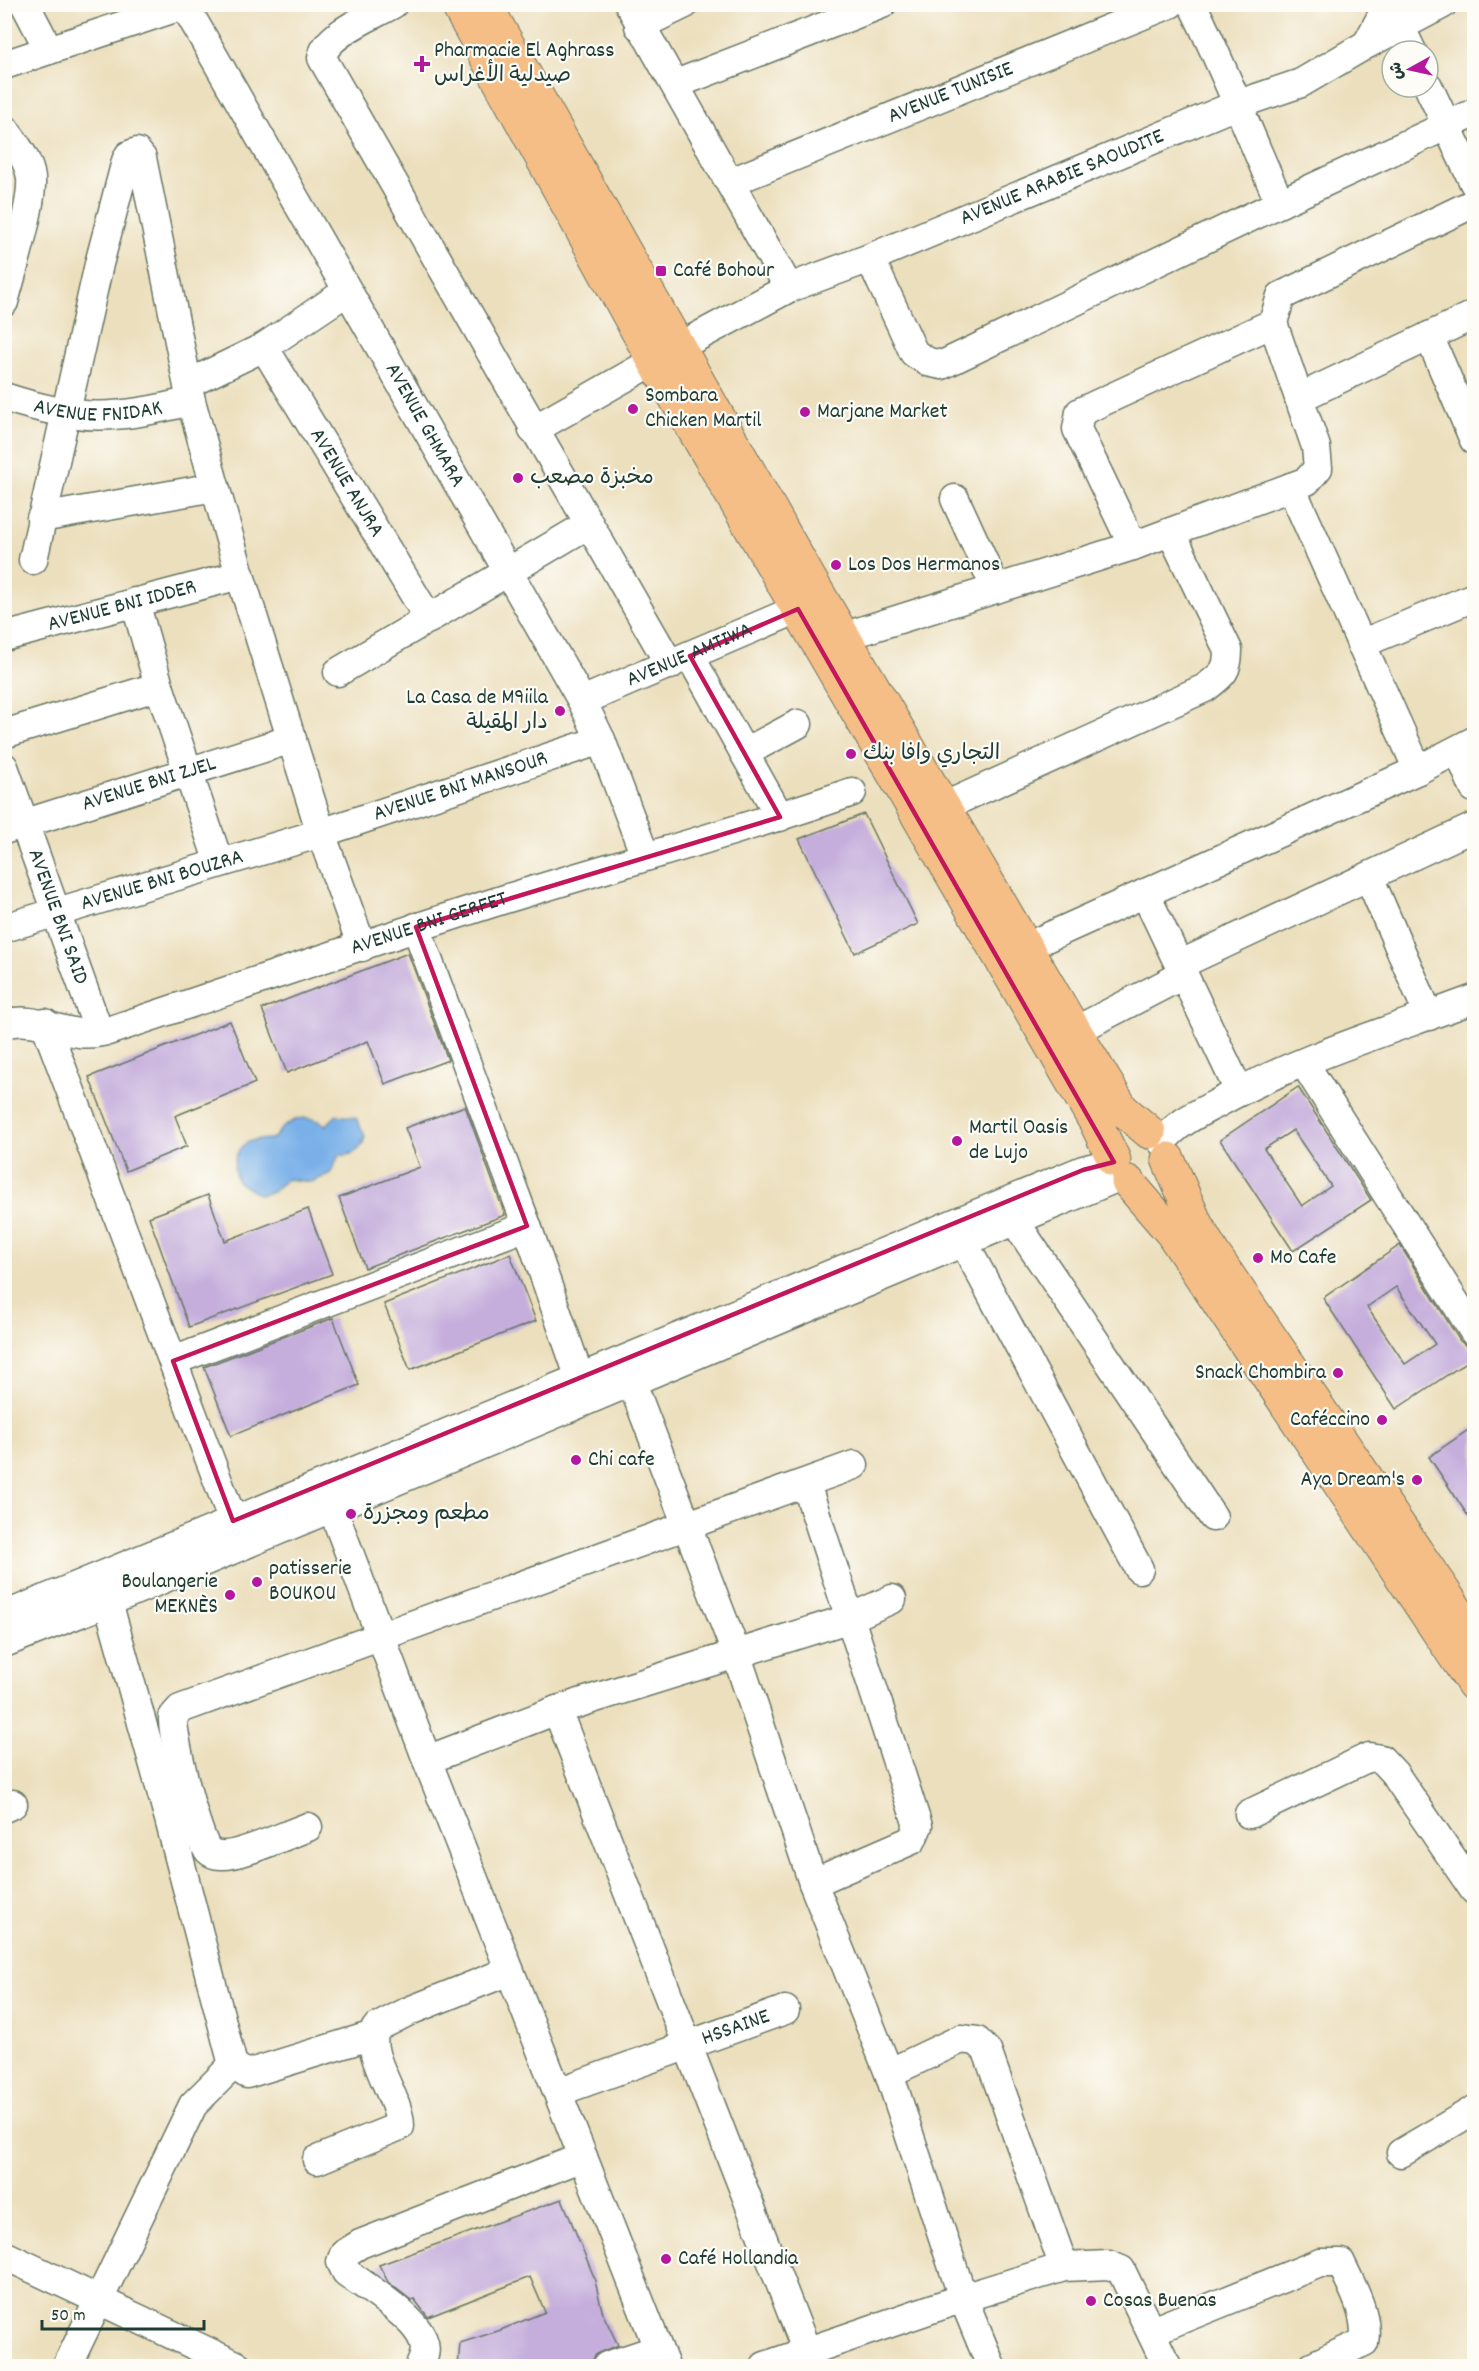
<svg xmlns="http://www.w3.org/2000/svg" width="1479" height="2371" font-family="Dekko,'Playpen Sans Arabic',sans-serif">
	<rect width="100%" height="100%" fill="#fdfcf7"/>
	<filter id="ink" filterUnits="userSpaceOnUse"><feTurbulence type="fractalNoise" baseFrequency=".0167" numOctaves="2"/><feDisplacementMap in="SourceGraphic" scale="12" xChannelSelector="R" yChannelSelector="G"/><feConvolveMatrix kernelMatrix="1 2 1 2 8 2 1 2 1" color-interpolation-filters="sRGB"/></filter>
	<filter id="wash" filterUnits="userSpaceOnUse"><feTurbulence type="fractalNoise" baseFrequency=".008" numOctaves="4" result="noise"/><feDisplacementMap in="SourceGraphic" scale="24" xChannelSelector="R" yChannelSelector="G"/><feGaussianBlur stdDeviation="1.35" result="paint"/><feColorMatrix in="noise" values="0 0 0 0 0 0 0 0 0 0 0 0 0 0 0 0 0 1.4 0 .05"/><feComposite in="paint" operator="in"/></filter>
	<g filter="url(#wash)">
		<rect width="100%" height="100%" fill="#ecdfbd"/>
		<path fill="#79b0e8" stroke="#4c768e" stroke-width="1.5" d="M337,1115L356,1118L365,1136C362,1150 353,1156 339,1155L330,1174L311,1182L287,1179L272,1192L259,1195L238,1182C230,1165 235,1144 255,1140C262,1138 267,1141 274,1138C287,1119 305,1112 326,1125Z"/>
		<g id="blocks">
			<path fill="#c5aedc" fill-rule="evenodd" d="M864,814L918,924L855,953L799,839Z
				M408,953L448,1060L385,1084L368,1041L287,1073L262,1009Z
				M230,1021L255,1083L175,1116L187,1146L126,1171L89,1077Z
				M1298,1087L1371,1200L1293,1251L1220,1140ZM1293,1130L1331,1186L1302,1206L1264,1149Z
				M465,1106L505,1215L365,1268L339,1198L420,1167L405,1128Z
				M208,1195L225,1241L308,1209L332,1274L189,1327L149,1217Z
				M1400,1245L1460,1341L1474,1352V1357L1396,1409L1323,1298ZM1396,1287L1435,1344L1405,1364L1367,1307Z
				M510,1254L536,1321L410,1370L384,1304Z
				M333,1318L359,1385L231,1436L204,1367Z
				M1474,1426V1525L1429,1457Z
				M562,2199L594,2277L603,2314L618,2345L595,2355L591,2365L587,2367H458L460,2343L498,2331L545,2312L530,2277L428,2317L414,2299L411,2300L388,2282L379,2265Z"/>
		</g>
	</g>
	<g filter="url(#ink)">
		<use href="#blocks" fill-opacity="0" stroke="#677664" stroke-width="1.5"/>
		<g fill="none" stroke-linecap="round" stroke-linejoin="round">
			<defs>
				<g id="minor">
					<path d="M25,4L49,50"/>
					<path d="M393,4C373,16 325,34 322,58L670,665"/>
					<path d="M629,4L789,288"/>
					<path d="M1192,4C1225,69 1250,137 1280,203"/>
					<path id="s1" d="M185,6L582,701L601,740L645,856"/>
					<path d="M639,26L685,4"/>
					<path d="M1400,26L1412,51"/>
					<path d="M1367,44L1388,4"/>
					<path d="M4,65L187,4"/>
					<path d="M676,84L882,4"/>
					<path d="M1428,86L1474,183"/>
					<path d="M4,128C14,142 29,160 31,178C33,205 12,272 4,302"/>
					<path id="s2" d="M731,182L1170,4"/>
					<path d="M870,258L914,353L928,362L942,365L1280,203L1474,113"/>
					<path d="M1429,336L1474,440"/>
					<path id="s3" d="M680,346L789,288L870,258L1236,105L1301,83L1367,44L1443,4"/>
					<path id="s4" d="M264,347L429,619"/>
					<path d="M188,384L264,347L346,292"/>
					<path id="s5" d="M4,397C80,422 115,420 191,401"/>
					<path d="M1299,398L1474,315"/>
					<path d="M533,430L654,361"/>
					<path d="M1291,487L1418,770"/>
					<path d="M955,499L996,589"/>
					<path d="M41,518L215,487"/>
					<path d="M1133,546L1077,429L1080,412L1273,323"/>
					<path d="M33,560L99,264L126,161L129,155L137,152L142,158L191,401L240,575L321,833L362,947"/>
					<path d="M135,602L159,686L219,863"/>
					<path d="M845,636L1133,546L1307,481L1318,468L1316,447L1273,323L1281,296L1474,203"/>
					<path id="s6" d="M4,637L240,575"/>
					<path d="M1361,644L1474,597"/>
					<path d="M690,656L780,817"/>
					<path d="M338,672L589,524"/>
					<path id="s7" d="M582,701L798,609"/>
					<path d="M4,734L159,686"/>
					<path d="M1458,750L1474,788"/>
					<path d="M744,753L798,724"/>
					<path id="s8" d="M4,767L99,1032"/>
					<path d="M945,806L1205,688C1222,675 1228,672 1228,650L1171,532"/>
					<path id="s9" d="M4,830L292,739"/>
					<path d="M1369,877L1429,1016"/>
					<path d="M1145,893L1239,1091"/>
					<path d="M416,927L527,1226L579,1376"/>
					<path id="s10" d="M4,928L321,833L601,740"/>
					<path d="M1026,947L1418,770L1474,741"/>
					<path d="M1179,965L1474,827"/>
					<path d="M45,1023L233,1521"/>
					<path id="s11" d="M4,1024C33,1016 52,1030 80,1033C89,1035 99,1032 108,1031C240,987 372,941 505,899C621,863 738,832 852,792"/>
					<path d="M1075,1031L1183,975"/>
					<path d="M1304,1063L1474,1332"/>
					<path d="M1162,1142C1177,1123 1197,1114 1218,1103C1298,1058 1389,1031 1474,999"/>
					<path d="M1014,1220L1213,1517"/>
					<path d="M964,1243L1139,1569"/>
					<path d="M173,1361L527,1226"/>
					<path d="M632,1383L736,1653L813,1883L889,2073L963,2298L991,2366"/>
					<path d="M806,1484L918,1826L912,1840L813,1883"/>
					<path d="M332,1507L427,1760L665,2366"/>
					<path d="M108,1602L169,1819L233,2065L247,2074L373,2035"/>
					<path d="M4,1616L1083,1170L1114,1162"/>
					<path d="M4,1643L108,1602L1121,1176"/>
					<path d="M557,1710L807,2352"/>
					<path d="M427,1760L557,1710L848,1619L892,1599"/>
					<path d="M4,1808L13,1804"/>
					<path d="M1249,1814L1369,1757L1381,1759L1394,1773L1474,1890"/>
					<path d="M308,1827C288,1834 239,1857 221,1855C216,1855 211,1853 208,1850C196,1836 172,1736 173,1717L180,1709L854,1465"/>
					<path d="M889,2073L961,2039L977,2041L987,2051L1064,2267"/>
					<path id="s12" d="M558,2092L785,2010"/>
					<path d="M1401,2153L1474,2110"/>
					<path d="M317,2160L400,2126C400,2097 363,2054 376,2028L409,2011L509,1971"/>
					<path d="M4,2255L238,2366"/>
					<path d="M1152,2331L1320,2263H1341C1352,2287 1369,2316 1364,2342L1312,2366"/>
					<path d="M67,2366L193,2105L233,2065"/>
					<path d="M420,2366C424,2358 427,2349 423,2340C414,2316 367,2288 346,2272L341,2262L344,2254L360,2244L583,2157"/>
					<path d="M607,2366L658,2349"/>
					<path d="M765,2366L963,2298L1064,2267L1109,2265L1121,2270L1167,2366"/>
				</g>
				<path id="major" d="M457,4L654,361L1096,1123L1114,1160
					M485,4L808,576L1075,1031L1122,1109L1149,1132
					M1168,1159L1196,1224L1213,1253L1474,1636
					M1128,1182L1172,1233L1474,1685"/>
			</defs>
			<use href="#minor" stroke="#677664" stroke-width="31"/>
			<use href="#major" stroke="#677664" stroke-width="35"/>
			<use href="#minor" stroke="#fff" stroke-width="28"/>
			<use href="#major" stroke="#f6be87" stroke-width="33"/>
		</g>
	</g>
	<path fill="none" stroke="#c2185b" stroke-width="4.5" stroke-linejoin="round" d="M798,609L1114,1162L1083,1170L233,1521L173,1361L527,1226L416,927L780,817L690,656Z"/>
	<g fill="#b5179e" stroke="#fdfcf7" stroke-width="2">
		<path d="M419 55h6v6h6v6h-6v6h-6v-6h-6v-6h6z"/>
		<rect x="655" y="265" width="12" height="12" rx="3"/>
		<circle cx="633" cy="409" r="6"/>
		<circle cx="805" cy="412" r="6"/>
		<circle cx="518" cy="478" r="6"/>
		<circle cx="836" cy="565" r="6"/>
		<circle cx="560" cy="711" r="6"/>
		<circle cx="851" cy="754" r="6"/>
		<circle cx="957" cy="1141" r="6"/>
		<circle cx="1258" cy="1258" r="6"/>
		<circle cx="1338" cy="1373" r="6"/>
		<circle cx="1382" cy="1420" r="6"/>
		<circle cx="576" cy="1460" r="6"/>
		<circle cx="1417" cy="1480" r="6"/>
		<circle cx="351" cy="1514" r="6"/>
		<circle cx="257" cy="1582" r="6"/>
		<circle cx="230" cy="1595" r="6"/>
		<circle cx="666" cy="2259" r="6"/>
		<circle cx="1091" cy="2301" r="6"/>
	</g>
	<g text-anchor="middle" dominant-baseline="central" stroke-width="4.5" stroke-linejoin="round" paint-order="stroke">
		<g font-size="22" fill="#1f3d34" stroke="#fdfcf7" text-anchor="start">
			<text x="434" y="51">Pharmacie El Aghrass<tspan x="434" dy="25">صيدلية الأغراس</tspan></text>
			<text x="673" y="271">Café Bohour</text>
			<text x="645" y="396">Sombara<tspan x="645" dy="25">Chicken Martil</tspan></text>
			<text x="817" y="412">Marjane Market</text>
			<text x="530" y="478">مخبزة مصعب</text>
			<text x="848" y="565">Los Dos Hermanos</text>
			<text x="548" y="698" text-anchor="end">La Casa de M9iila<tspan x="548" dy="25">دار المقيلة</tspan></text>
			<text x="863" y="754">التجاري وافا بنك</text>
			<text x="969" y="1128">Martil Oasis<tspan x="969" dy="25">de Lujo</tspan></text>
			<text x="1270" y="1258">Mo Cafe</text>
			<text x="1326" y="1373" text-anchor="end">Snack Chombira</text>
			<text x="1370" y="1420" text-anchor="end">Caféccino</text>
			<text x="588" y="1460">Chi cafe</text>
			<text x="1405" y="1480" text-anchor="end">Aya Dream's</text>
			<text x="363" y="1514">مطعم ومجزرة</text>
			<text x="269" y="1569">patisserie<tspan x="269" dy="25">BOUKOU</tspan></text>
			<text x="218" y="1582" text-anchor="end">Boulangerie<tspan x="218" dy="25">MEKNÈS</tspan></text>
			<text x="678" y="2259">Café Hollandia</text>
			<text x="1103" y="2301">Cosas Buenas</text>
		</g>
		<g font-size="22" fill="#1f3d34" stroke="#fdfcf7">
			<text stroke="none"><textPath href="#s2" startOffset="237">AVENUE TUNISIE</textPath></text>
			<text stroke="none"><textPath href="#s3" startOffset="418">AVENUE ARABIE SAOUDITE</textPath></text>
			<text stroke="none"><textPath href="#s5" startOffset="96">AVENUE FNIDAK</textPath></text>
			<text stroke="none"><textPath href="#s1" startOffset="483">AVENUE GHMARA</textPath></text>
			<text stroke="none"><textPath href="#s4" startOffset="159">AVENUE ANJRA</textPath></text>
			<text stroke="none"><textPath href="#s6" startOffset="122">AVENUE BNI IDDER</textPath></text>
			<text stroke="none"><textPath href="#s7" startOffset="117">AVENUE AMTIWA</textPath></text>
			<text stroke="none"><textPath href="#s9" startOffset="152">AVENUE BNI ZJEL</textPath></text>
			<text stroke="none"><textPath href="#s10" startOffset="478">AVENUE BNI MANSOUR</textPath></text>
			<text stroke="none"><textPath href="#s10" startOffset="165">AVENUE BNI BOUZRA</textPath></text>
			<text stroke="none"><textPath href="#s8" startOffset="159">AVENUE BNI SAID</textPath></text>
			<text stroke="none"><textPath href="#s11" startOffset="444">AVENUE BNI GERFET</textPath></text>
			<text stroke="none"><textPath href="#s12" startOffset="189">HSSAINE</textPath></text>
		</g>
	</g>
	<rect width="1479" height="2371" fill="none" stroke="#fdfcf7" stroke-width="24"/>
	<g transform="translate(1410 69) rotate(262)"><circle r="28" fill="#fdfcf7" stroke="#a4b0a9" stroke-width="1.5"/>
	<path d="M0-4.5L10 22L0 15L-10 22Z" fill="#b5179e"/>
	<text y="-9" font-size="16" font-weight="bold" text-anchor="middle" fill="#1f3d34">ش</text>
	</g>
	<path d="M42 2320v9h162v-9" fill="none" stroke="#1f3d34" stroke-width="3"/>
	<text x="51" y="2320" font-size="18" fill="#1f3d34" stroke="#fdfcf7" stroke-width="4.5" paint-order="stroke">50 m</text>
</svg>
